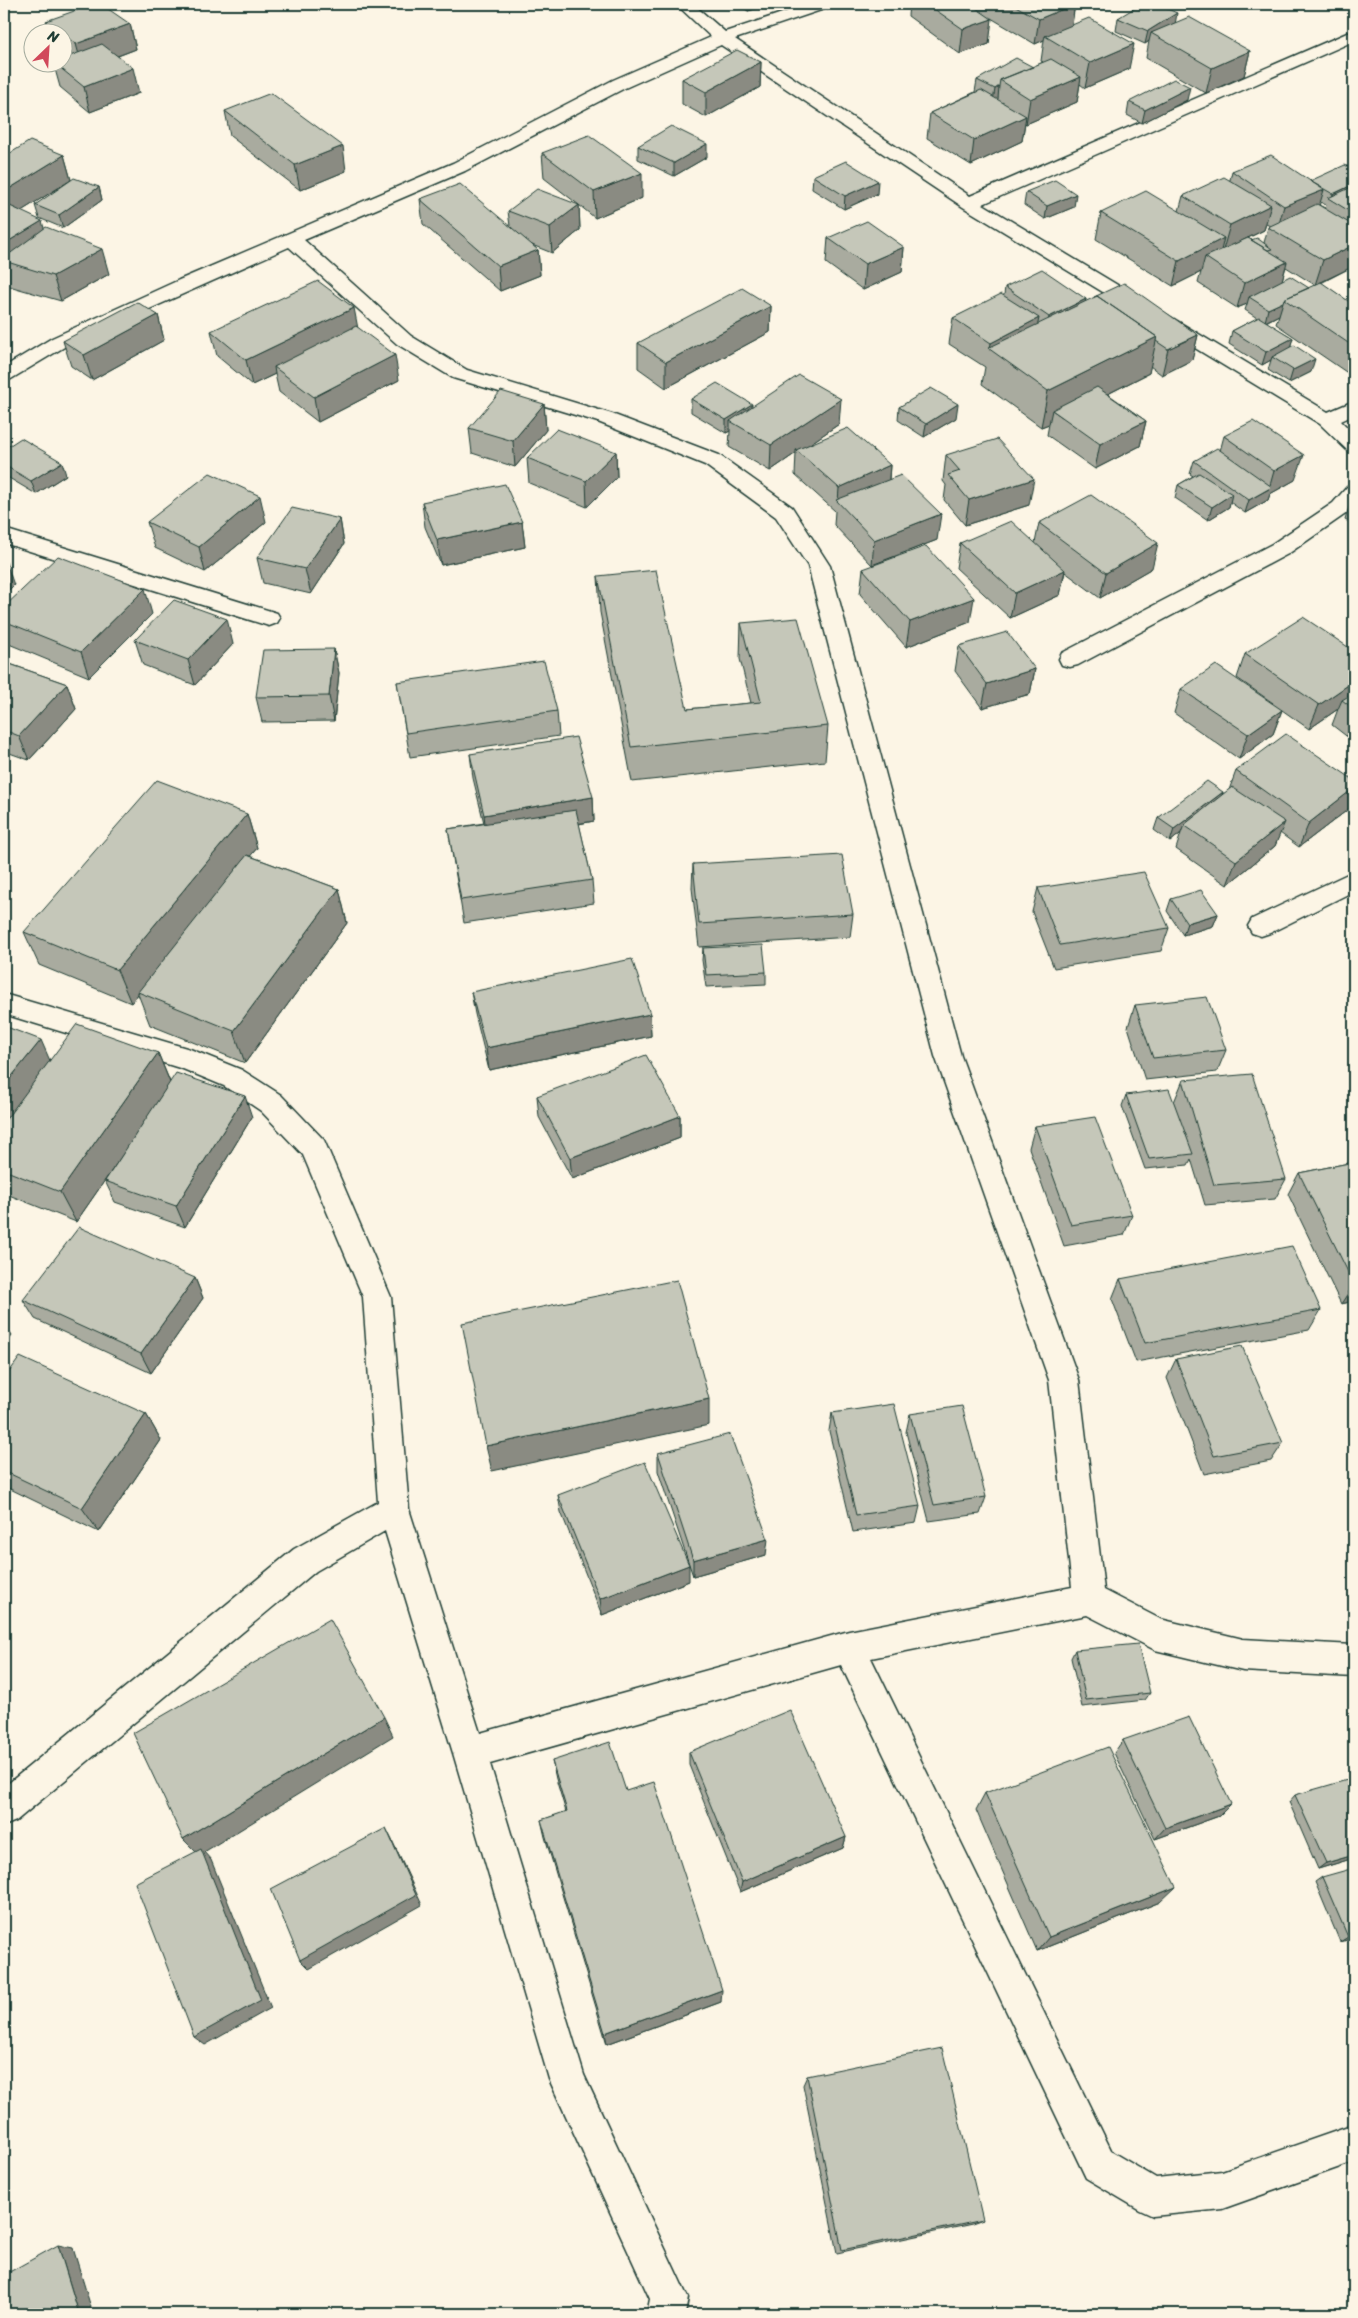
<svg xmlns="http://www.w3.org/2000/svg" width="1358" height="2318" font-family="Sriracha,sans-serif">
	<rect width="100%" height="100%" fill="#fcf5e5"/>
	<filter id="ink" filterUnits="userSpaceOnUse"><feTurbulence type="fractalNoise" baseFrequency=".02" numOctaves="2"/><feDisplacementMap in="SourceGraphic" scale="10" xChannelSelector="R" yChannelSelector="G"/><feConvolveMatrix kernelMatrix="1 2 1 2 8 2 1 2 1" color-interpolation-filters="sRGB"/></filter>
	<g filter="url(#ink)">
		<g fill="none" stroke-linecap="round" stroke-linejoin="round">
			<defs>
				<path id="minor" d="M676,4H693L725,32L809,4H832L830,7L735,39L970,196L1354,30V41L983,204L1328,412L1354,401V415L1341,421L1354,434V451L1347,450L1320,424L963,207L721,45L625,88L465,171L304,240L411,336L467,370L612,414L719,455L792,507L830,566L961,1056L1079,1380L1104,1590L1160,1619L1243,1639L1354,1645V1677L1243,1671L1155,1650L1087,1615L871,1658L1112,2152L1156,2178L1222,2171L1354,2125V2162L1222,2209L1153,2216L1140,2210L1086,2178L841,1665L490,1764L584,2075L688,2298L685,2314H647L650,2299L549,2079L453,1753L385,1531L316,1571L16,1821L4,1826V1787L294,1549L378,1502L363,1297L303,1155L261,1111L224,1086L183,1069L4,1014V994L190,1049L242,1070L281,1095L324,1140L391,1297L409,1509L480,1733L849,1631L1072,1587L1049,1380L935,1056L808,566L776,517L705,465L598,422L453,378L397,344L289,247L66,346L11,379L4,381V367L52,338L179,280L453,163L613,80L711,37Z
					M1354,485V505L1347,513L1288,554L1078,665L1070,667L1062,665L1059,659L1062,653L1272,544L1333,503L1347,487Z
					M4,529L277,613L280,618L277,623L269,626L4,543Z
					M1354,871V891L1270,933L1261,936L1252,933L1248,926L1252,919Z"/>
			</defs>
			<use href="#minor" stroke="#1f3d34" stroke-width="3"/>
			<use href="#minor" fill="#fcf5e5" fill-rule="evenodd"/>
		</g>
		<path fill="#a9ab9f" stroke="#1f3d34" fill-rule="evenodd" d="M737,4H772L748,11Z
			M909,4H1075L1072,25L1129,69L1085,88L1080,84L1077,102L1026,124L1025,123L1022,141L971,165L927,138L930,113L975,92L977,80L1033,67L1043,62L1041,61L1044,40L1035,44L991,18L989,44L960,54L908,16Z
			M1118,18L1175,23L1250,51L1244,76L1206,93L1146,58L1149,41L1145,44L1116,31Z
			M46,21L130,24L136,49L118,56L139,93L90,112L60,87L53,62L67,57L62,54V32H49Z
			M761,62L760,87L706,117L682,104V79Z
			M1187,100L1142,123L1127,115L1129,102Z
			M225,111L346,171L300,190L230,136Z
			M638,146L707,157L674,176L638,159Z
			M542,153L642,198L595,218L579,205L580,230L552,253L532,245L538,250L540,275L500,291L423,224L420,199L510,226L508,211L579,205L544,178Z
			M64,155L71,180L21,211L44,229L109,274L61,301L9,286L5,274L4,275V157Z
			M1354,170V266L1321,283L1354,305V372L1349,374L1276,324L1279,315L1266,322L1293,338L1290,347L1311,372L1289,383L1268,370L1271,360L1262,365L1229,344L1232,331L1257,318L1245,310L1247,304L1237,308L1198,283L1201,272L1173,286L1096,239L1101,213L1179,211L1183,196L1230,180L1232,171L1310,181ZM1320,202L1326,205L1325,208L1319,205ZM1266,224L1270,226L1268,227L1264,243L1251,240L1248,238L1264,230ZM1286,267L1315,285L1309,288L1282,280Z
			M813,176L877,194L844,209L812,189Z
			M99,187L102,200L63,228L39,218L35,205Z
			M1026,192L1074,207L1045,219L1024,205Z
			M828,238L904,247L902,272L863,290L826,263Z
			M1005,287L1086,299L1085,302L1198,335L1192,360L1162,375L1150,366L1149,373L1108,394L1146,421L1140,446L1095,469L1047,435L1049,424L1041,427L982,384L985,367L949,344L953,318L1004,295Z
			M771,306L770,332L666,388L638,368V343Z
			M158,315L164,340L92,380L71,366L63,341Z
			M211,331L399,380L318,422L279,392L275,374L252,385L217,356Z
			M691,399L752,407L839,424L808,445L890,465L889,480L937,540L872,565L834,525L835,511L795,475L796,453L770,471L729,447L730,431L726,433L691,412Z
			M544,404L546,430L515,467L472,453L469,428Z
			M899,407L956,418L924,437L898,420Z
			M1224,436L1295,480L1270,494L1268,500L1245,513L1230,502L1229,507L1208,520L1175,498L1178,485L1193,476L1190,474L1194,461L1220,451Z
			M4,449L66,475L36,494L4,475Z
			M616,452L617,477L587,507L529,483L527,458Z
			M946,455L1029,505L965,525L944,500L946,485L943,481Z
			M422,502L522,522L525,547L441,565L425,527Z
			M1354,503V525L1345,520L1349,507Z
			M340,519L344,544L311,594L263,583L257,558Z
			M147,522H266L205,572L155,548Z
			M1039,523L1152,568L1100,598L1065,572L1060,595L1010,618L956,568L960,543H1035Z
			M863,569L970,622L906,647L860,594Z
			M598,576L687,709L751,703L740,659L741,623L828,726L825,761L632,782L600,612Z
			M4,607L152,614L89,677L4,642Z
			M135,640L233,644L195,685L143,665Z
			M959,646L1035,669L1030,694L982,708L955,671Z
			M334,649L339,673L334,721L262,722L256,697Z
			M1354,651V742L1332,725L1338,709L1309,729L1282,710L1273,734L1239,759L1174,713L1181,689L1273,703L1237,678L1245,654Z
			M4,662L67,684L76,709L29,760L4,751Z
			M397,682L557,711L559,736L410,757Z
			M470,754L593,797L594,821L579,824L592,880L594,903L464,923L448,829L484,823L473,778Z
			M1236,771L1350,808L1299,847L1280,833L1275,846L1227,885L1176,849L1181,833L1170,842L1154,830L1158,818L1223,792L1222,795L1229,790Z
			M247,814L257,848L250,856L339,889L347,923L245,1063L150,1025L138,994L131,1003L39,965L24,932Z
			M693,864L853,914L850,937L699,947L692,888Z
			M1038,888L1169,928L1161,951L1054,968L1032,912Z
			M1171,899L1218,914L1213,926L1183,935L1167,911Z
			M703,948L766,972V984L706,987L702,960Z
			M471,992L650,1014L651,1036L489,1070L475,1014Z
			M1135,1005L1226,1050L1217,1072L1145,1080L1128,1027Z
			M4,1026L50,1060L158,1053L170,1082L252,1117L185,1227L115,1202L105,1181L127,1148L76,1222L4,1193Z
			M1183,1080L1286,1179L1275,1199L1205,1205L1191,1159L1188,1165L1145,1169L1122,1106L1126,1095L1174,1102Z
			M537,1096L680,1116V1138L572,1179L539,1117Z
			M1035,1126L1132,1215L1124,1235L1064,1246L1029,1148Z
			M1354,1162V1301L1341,1304L1288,1194L1299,1173Z
			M195,1278L203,1298L151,1373L35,1319L23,1300Z
			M1120,1279L1321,1310L1309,1330L1136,1362L1112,1299Z
			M1176,1359L1283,1443L1271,1461L1204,1474L1167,1378Z
			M4,1379L146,1414L161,1440L99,1532L4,1486Z
			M832,1413L920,1506L916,1523L853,1532L829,1431Z
			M910,1414L986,1497L980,1514L929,1521L906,1432Z
			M658,1453L766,1555L693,1576L658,1471Z
			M558,1495L689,1581L602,1615L561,1512Z
			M1075,1650L1150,1693L1145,1700L1082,1707L1071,1658Z
			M1123,1740L1231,1804L1219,1816L1155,1839L1114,1753Z
			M689,1752L846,1837L843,1848L740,1892L689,1765Z
			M552,1761L626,1791L721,2002L607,2044L545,1837L541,1820L566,1812L556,1779Z
			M985,1793L1160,1902L1037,1951L976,1810Z
			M1295,1795L1354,1858L1318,1869L1289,1802Z
			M1322,1877L1354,1938L1340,1942L1315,1882Z
			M807,2076L983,2220L972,2224L837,2253L803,2085Z"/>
		<path fill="#8a8b82" stroke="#1f3d34" d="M748,4H772L748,11Z
			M1075,4L1071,29L1045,36L1044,40L1035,44L1039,19Z
			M1177,13L1175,25L1151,33L1149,41L1145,44L1148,31Z
			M992,19L989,44L960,54L963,29Z
			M130,24L136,49L83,69L76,44Z
			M1134,44L1129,69L1085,88L1090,63Z
			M1250,51L1244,76L1206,93L1212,68Z
			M761,62L760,87L706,117V92Z
			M133,68L139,93L90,112L84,87Z
			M1081,77L1077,102L1026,124L1030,99Z
			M999,86L998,99L993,101L995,89Z
			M1190,87L1187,100L1142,123L1145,110Z
			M1026,116L1022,141L971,165L974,140Z
			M707,144V157L674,176V163Z
			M343,146L346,171L300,190L295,165Z
			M64,155L71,180L10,218L4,197V192Z
			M642,173V198L595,218L594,192Z
			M878,181L877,194L844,209L845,196Z
			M1354,184V195L1331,200L1333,194Z
			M99,187L102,200L63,228L59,215Z
			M1324,190L1316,216L1277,231L1284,206Z
			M1076,194L1074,207L1045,219L1047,206Z
			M579,205L580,230L552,253L550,227Z
			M1271,205L1264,230L1223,250L1230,225Z
			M42,221L49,246L4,261V244Z
			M1224,238L1218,263L1205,257L1201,272L1173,286L1179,261Z
			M1354,245V266L1315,285L1323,260Z
			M904,247L902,272L863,290L865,264Z
			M102,249L109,274L61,301L53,276Z
			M538,250L540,275L500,291L498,266Z
			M1287,262L1280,288L1249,297L1247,304L1237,308L1244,283Z
			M1086,299L1081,324L1044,342L1049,317Z
			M1283,302L1279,315L1265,322L1268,309Z
			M771,306L770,332L666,388V362Z
			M354,308L359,334L274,367L275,374L252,385L246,360Z
			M158,315L164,340L92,380L84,355Z
			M1039,318L1034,343L990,349L991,343Z
			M1198,335L1192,360L1162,375L1168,349Z
			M1157,337L1149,373L1062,417L1052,410L1049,424L1041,427L1048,391Z
			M1293,338L1289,351L1272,357L1271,360L1262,365L1266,352Z
			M395,355L399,380L318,422L314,397Z
			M1354,358V372L1349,374Z
			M1315,359L1311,372L1289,383L1293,370Z
			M841,399L839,424L798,452L796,450V453L770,471L771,445Z
			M544,404L546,430L515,467L513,441Z
			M752,404V417L730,421V431L726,433V420Z
			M958,404L956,418L924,437L926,424Z
			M1146,421L1140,446L1095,469L1100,444Z
			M616,452L617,477L587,507L586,481Z
			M1304,455L1295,480L1270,494L1268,500L1245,513L1249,500L1269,489L1274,471Z
			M62,462L66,475L36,494L31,481Z
			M890,465L888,490L838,502L839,488Z
			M1034,479L1029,505L965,525L969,500Z
			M1232,494L1229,507L1208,520L1212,507Z
			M260,496L266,522L205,572L199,547Z
			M941,514L937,540L872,565L874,540Z
			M340,519L344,544L311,594L305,569Z
			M522,522L525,547L441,565L437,540Z
			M1158,543L1152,568L1100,598L1106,573Z
			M4,557L14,585L4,595Z
			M1065,570L1060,595L1010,618L1015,593Z
			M145,589L152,614L89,677L81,652Z
			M974,598L970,622L906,647L910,622Z
			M227,619L233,644L195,685L188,660Z
			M334,649L339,673L334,721L329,696Z
			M1035,669L1030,694L982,708L987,684Z
			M1354,681V698L1342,700L1338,709L1309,729L1319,705Z
			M67,684L76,709L29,760L19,736Z
			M1282,710L1273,734L1239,759L1248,734Z
			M1354,788V798L1350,808L1299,847L1309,823Z
			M1223,792L1219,804L1184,825L1181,833L1170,842L1174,829Z
			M593,797L594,821L487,839L484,815Z
			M247,814L257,848L139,993L138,992V994L131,1003L117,970Z
			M1285,822L1275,846L1227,885L1236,861Z
			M339,889L347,923L245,1063L234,1031Z
			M1218,914L1213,926L1183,935L1187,923Z
			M650,1014L651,1036L489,1070L486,1048Z
			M41,1040L51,1063L4,1122V1086Z
			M158,1053L171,1085L76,1222L60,1192Z
			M245,1096L252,1117L185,1227L176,1206Z
			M680,1116V1138L572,1179L570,1158Z
			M195,1278L203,1298L151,1373L141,1354Z
			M1354,1284V1301L1341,1304Z
			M4,1324L12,1336L4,1347Z
			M709,1399V1425L492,1471L486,1446Z
			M146,1414L161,1440L99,1532L82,1508Z
			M768,1539L766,1555L693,1576V1560Z
			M689,1565V1581L602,1615L600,1599Z
			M384,1717L393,1736L204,1852L211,1860L271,2008L205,2045L194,2037L199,1855L183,1839Z
			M1231,1804L1219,1816L1155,1839L1165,1828Z
			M386,1828L392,1840L422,1905L309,1969L300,1960Z
			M846,1837L843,1848L740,1892L742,1882Z
			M1354,1855V1858L1318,1869L1326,1863Z
			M1176,1887L1160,1902L1037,1951L1049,1937Z
			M1354,1935V1938L1340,1942L1348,1937Z
			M722,1990L721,2002L607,2044L605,2033Z
			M58,2245L73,2248L93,2314H79Z"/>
		<path fill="#c5c7b9" stroke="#1f3d34" d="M94,4H101L130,24L76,44L62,34V32H61L46,21Z
			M927,4H970L992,19L963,29Z
			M1012,4H1075L1039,19Z
			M1141,4H1156L1177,13L1148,31L1118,18Z
			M1189,17L1250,51L1212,68L1151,33Z
			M1089,18L1134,44L1090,63L1045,36Z
			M102,44L133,68L84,87L53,62H62V59Z
			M737,50L761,62L706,92L682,79Z
			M1016,58L1033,67L1000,80L999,86L995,89L977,80Z
			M1051,59L1081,77L1030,99L1000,80Z
			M1174,79L1190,87L1145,110L1129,102Z
			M981,90L1026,116L974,140L930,113Z
			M271,93L343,146L295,165L225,111Z
			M671,126L707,144L674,163L638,146Z
			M589,135L642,173L594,192L542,153Z
			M30,141L64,155L4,192V157Z
			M1271,155L1324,190L1284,206L1232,171Z
			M846,161L878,181L845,196L813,176Z
			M1345,165L1354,170V184L1333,194L1310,181Z
			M1224,177L1271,205L1230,225L1183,196Z
			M74,178L99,187L59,215L35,205Z
			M1055,180L1076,194L1047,206L1026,192Z
			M460,184L538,250L498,266L420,199Z
			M1354,186V214L1328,198Z
			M537,189L579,205L550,227L508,211Z
			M1146,191L1224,238L1179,261L1101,213Z
			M1317,204L1354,226V245L1323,260L1268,227Z
			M10,206L42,221L4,244V210Z
			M867,221L904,247L865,264L828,238Z
			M46,227L102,249L53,276L4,261V258Z
			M1248,238L1287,262L1244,283L1205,257Z
			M1257,238L1272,249L1268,250L1251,240Z
			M1042,269L1086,299L1049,317L1005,287Z
			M1290,276L1309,288L1284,299L1283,302L1268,309L1249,297Z
			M318,281L354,308L246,360L211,331Z
			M1321,282L1354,305V347L1284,299Z
			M1124,283L1198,335L1168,349L1156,341L1157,337L1097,296L1094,297Z
			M742,288L771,306L666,362L638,343Z
			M1001,294L1039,318L991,343L953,318Z
			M1097,296L1157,337L1048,391L988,348Z
			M137,302L158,315L84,355L63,341Z
			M1259,317L1293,338L1266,352L1232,331Z
			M356,326L395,355L314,397L274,367Z
			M1294,345L1315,359L1293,370L1272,357Z
			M799,375L841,399L771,445L730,421Z
			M717,383L752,404L726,420L691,399Z
			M1097,387L1146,421L1100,444L1052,410Z
			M931,388L958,404L926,424L899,407Z
			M501,391L544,404L513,441L469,428Z
			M1253,421L1304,455L1274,471L1224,436Z
			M848,428L890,465L839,488L796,450Z
			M557,429L616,452L586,481L527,458Z
			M21,438L62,462L31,481L4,465V449Z
			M997,439L1034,479L969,500L948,475L960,471L946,455Z
			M1217,448L1272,487L1249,500L1194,461Z
			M210,473L260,496L199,547L147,522Z
			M1199,473L1232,494L1212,507L1178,485Z
			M901,475L941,514L874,540L836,500Z
			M505,484L522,522L437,540L422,502Z
			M1091,495L1158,543L1106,573L1039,523Z
			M1354,503V509L1349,507Z
			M292,508L340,519L305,569L257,558Z
			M1011,521L1065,570L1015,593L960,543Z
			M926,546L974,598L910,622L863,569Z
			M58,556L145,589L81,652L4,621V607Z
			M656,570L687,709L761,702L741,623L798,618L828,726L631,747L598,576Z
			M174,600L227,619L188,660L135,640Z
			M1303,617L1354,651V681L1319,705L1245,654Z
			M1007,632L1035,669L987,684L959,646Z
			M334,649L329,696L256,697L263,650Z
			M544,661L557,711L406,733L397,682Z
			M4,662L67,684L19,736L4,730Z
			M1216,665L1282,710L1248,734L1181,689Z
			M1354,693V709L1342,700Z
			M1286,734L1354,780V788L1309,823L1236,771Z
			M576,737L593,797L484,815L470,754Z
			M157,780L247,814L117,970L24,932Z
			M1207,781L1223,792L1174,829L1158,818Z
			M1232,787L1285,822L1236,861L1184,825Z
			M576,810L592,880L461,900L448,829Z
			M247,855L339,889L234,1031L138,992Z
			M842,855L853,914L699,924L693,864Z
			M1144,872L1169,928L1060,945L1038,888Z
			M1201,890L1218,914L1187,923L1171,899Z
			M763,945L766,972L706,975L703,948Z
			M632,959L650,1014L486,1048L471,992Z
			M1207,997L1226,1050L1153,1058L1135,1005Z
			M77,1024L158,1053L60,1192L4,1170V1122Z
			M4,1026L41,1040L4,1086Z
			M646,1055L680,1116L570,1158L537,1096Z
			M176,1073L245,1096L176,1206L105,1181Z
			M1252,1074L1286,1179L1214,1185L1183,1080Z
			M1169,1089L1193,1154L1149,1159L1126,1095Z
			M1095,1117L1132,1215L1071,1225L1035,1126Z
			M1354,1162V1284L1299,1173Z
			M79,1227L195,1278L141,1354L23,1300Z
			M1292,1246L1321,1310L1145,1343L1120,1279Z
			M677,1280L709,1399L486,1446L462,1323Z
			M1242,1346L1283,1443L1214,1456L1176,1359Z
			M20,1357L146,1414L82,1508L4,1471V1379Z
			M894,1404L920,1506L856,1515L832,1413Z
			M962,1406L986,1497L934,1505L910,1414Z
			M730,1434L768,1539L693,1560L658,1453Z
			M645,1462L689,1565L600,1599L558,1495Z
			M330,1619L384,1717L183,1839L133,1733Z
			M1138,1644L1150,1693L1086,1700L1075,1650Z
			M790,1710L846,1837L742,1882L689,1752Z
			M1189,1717L1231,1804L1165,1828L1123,1740Z
			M610,1742L626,1791L654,1782L722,1990L605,2033L541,1820L567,1811L552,1761Z
			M1108,1747L1176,1887L1049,1937L985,1793Z
			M1354,1778V1855L1326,1863L1295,1795Z
			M386,1828L416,1895L300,1960L271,1889Z
			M201,1849L261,2000L194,2037L135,1883Z
			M1354,1868V1935L1348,1937L1322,1877Z
			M942,2048L983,2220L842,2250L807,2076Z
			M58,2245L79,2314H4V2275Z"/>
	</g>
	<rect width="1358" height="2318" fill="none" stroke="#fcf5e5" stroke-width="20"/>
	<rect x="10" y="10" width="1338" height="2298" fill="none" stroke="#1f3d34" stroke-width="2" filter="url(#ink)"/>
	<g transform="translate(48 48) rotate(25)"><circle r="24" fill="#fcf5e5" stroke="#a4ab9e"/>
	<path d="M0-4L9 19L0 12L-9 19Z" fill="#d1495b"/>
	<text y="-8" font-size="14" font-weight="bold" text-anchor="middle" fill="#1f3d34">N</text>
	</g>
</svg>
